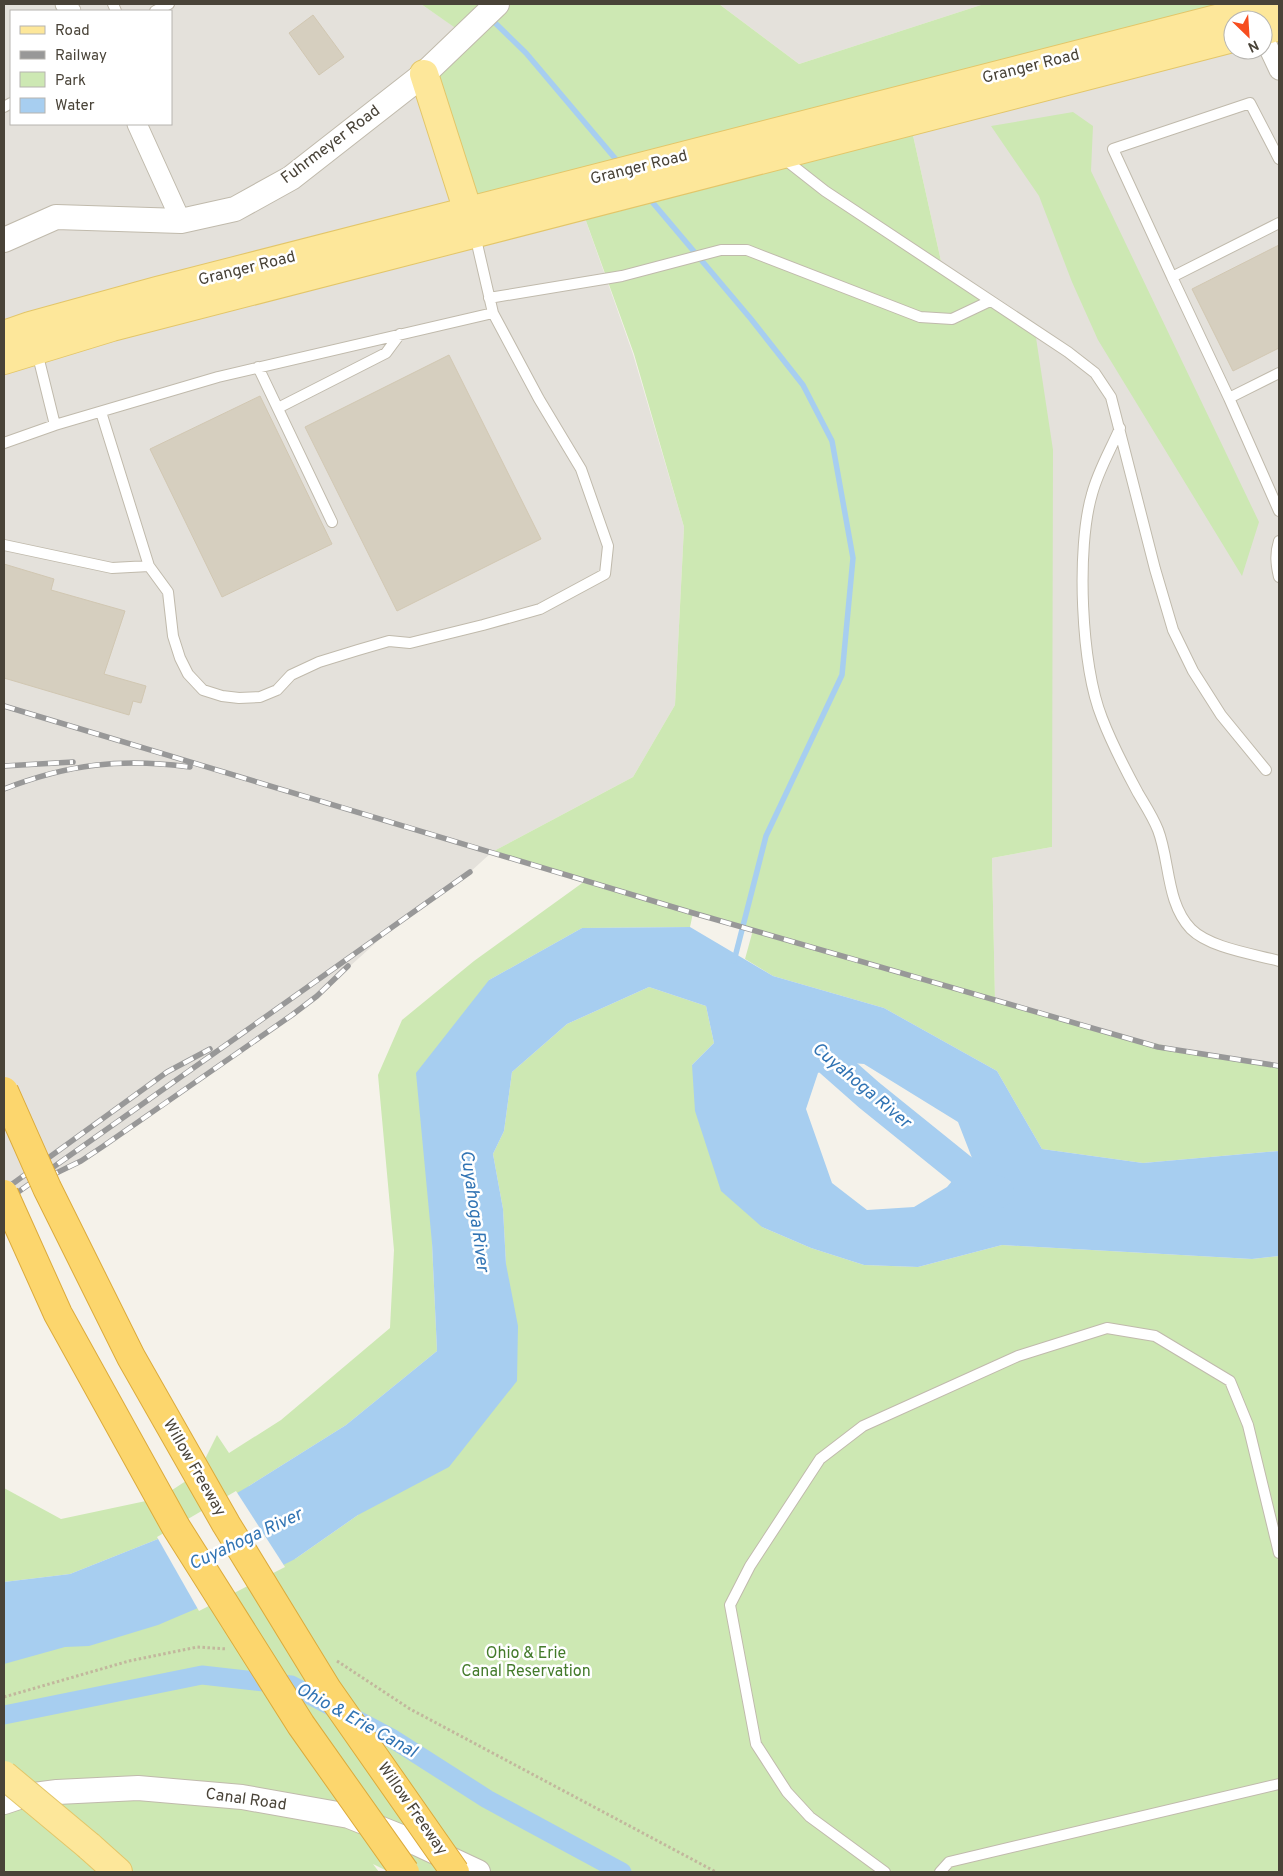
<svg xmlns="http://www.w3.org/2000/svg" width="1283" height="1876" font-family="Overpass,sans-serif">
	<rect width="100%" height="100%" fill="#f5f2ea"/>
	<path fill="#e4e1db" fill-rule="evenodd" d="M4,4H421L465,34L581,207L633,354L684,527L675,705L633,777L492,852L468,874L391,929L317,996L292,1015L102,1147L81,1161L23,1189L4,1200ZM11,11H171V124H11Z
		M719,4H984L799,64Z
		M1279,26V1065L1179,1049L1090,1028L995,1000L992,858L1052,847L943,270L910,122L1233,50H1263Z"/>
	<path fill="#cde8b3" d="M421,4H719L799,64L984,4H1275L910,122L943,270L1035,331L1053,450L1052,847L992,858L995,1000L1090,1028L1179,1049L1279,1065V1151L1143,1163L1042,1149L997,1071L884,1008L773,976L745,959L753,930L693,913L690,927L582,928L489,980L432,1243L437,1351L346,1425L249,1486L295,1559L358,1515L506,1264L503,1209L493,1154L504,1131L512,1072L567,1024L649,987L706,1006L714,1043L692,1065L762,1227L811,1248L864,1265L918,1267L1002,1245L1252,1259L1279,1256V1872H389L373,1864L379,1872H4V1659L158,1539L70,1574L4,1582V1488L61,1519L160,1498L198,1473L217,1435L229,1453L281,1420L390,1328L394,1250L378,1075L402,1020L474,961L585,881L492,852L633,777L675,705L684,527L634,354L581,207L469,210L424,74L464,34Z
		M1073,112L1093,126L1091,171L1259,522L1242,576L1098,340L1072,282L1039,196L991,126Z"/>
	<path fill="#a7cef0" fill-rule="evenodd" d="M690,927L773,976L884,1008L997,1071L1042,1149L1143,1163L1279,1151V1256L1252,1259L1002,1245L918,1267L864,1265L811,1248L762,1227L721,1191L695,1111L692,1065L714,1043L706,1006L649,987L567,1024L512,1072L504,1131L493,1154L503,1209L506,1264L518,1326L517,1381L449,1467L358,1515L295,1559L205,1605L158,1625L89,1646L65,1647L4,1664V1582L70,1574L158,1539L249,1486L346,1425L437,1351L432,1243L416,1073L489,980L582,928ZM840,1062L864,1064L958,1122L972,1158L947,1187L914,1207L867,1210L832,1183L806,1109L818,1073Z"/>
	<path fill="#f5f2ea" d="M236,1491L285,1567L199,1611L157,1537Z"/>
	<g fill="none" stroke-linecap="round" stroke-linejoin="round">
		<path stroke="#a7cef0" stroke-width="5.5" d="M491,19L526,53L619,163
			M648,197L751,319L803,385L832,441L853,558L842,675L766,836L734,961"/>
		<path stroke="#a7cef0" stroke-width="19" d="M4,1715L202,1675L291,1685L393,1739L487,1799L622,1872"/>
		<path stroke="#a7cef0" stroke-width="32" d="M801,1035L869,1095L988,1191L998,1192"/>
	</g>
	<path fill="#d6cfbf" stroke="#d1c7b2" d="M313,15L344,57L319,75L289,33Z
		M1279,245V348L1233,371L1192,289Z
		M449,355L541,539L397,611L305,427Z
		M260,396L332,544L222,597L150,449Z
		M4,564L54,579L51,590L125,611L104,674L146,686L141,703L133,701L129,715L4,678Z"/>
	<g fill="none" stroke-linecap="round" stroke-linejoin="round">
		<defs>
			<path id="service" d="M113,4L116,11
				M155,11L169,4
				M4,107L11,103
				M783,158L825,191L1068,352L1095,373L1111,397L1155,569L1173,630L1193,671L1221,715L1266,770
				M1279,159L1250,103L1113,149L1172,277L1279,223
				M1172,277L1229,398L1279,511
				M489,298L622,276L721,250H747L920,317L952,319L990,301
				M37,352L55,425L218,377L493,313L475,235
				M258,367L332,522
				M1229,398L1279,373
				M278,408L386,353L400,334
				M1120,428C1111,449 1098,471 1092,494C1076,548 1081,666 1102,718C1112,744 1125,769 1138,793C1145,805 1153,817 1158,830C1170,861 1166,903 1191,929C1210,948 1254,954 1279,961
				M4,443L55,425
				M1279,541C1275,554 1276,564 1279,577
				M4,545L112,568L149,566L101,412
				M149,566L168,592L173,636L180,658L188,674L203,690L222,696L239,698L260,697L277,690L291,675L319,662L358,650L389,641L410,643L483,625L540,609L605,574L608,546L581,469L539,399L493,313
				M885,1872L810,1817L787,1792L756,1744L730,1605L750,1566L820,1459L863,1426L1018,1356L1107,1328L1155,1336L1230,1381L1248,1425L1279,1553
				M940,1872L949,1862L1279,1784"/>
			<path id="minor" d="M65,4L71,11
				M1263,36L1279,70
				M137,124L181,221"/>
			<path id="tertiary" d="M4,240L56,217L181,221L235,209L291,178L424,74L497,4
				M4,1802L19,1797L57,1792L138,1788L242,1797L349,1816L416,1843L478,1872"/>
			<path id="primary" d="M1263,31L1279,26
				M424,74L473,227
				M4,335L30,326L157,291L1275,4
				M4,360L112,327L1233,38
				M89,1846L118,1872"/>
		</defs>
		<use href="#service" stroke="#c0baac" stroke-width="12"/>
		<use href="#minor" stroke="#c0baac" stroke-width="21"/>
		<use href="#tertiary" stroke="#c0baac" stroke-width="26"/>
		<use href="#primary" stroke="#e3c669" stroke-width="30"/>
		<path stroke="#c2b79d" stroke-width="3" stroke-dasharray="2.5 2.5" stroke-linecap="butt" d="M337,1661L410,1709L716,1872
			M4,1697L129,1661L197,1647L227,1649"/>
		<use href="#service" stroke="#fff" stroke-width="10"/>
		<use href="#minor" stroke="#fff" stroke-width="19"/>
		<use href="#tertiary" stroke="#fff" stroke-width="24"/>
		<use href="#primary" stroke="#fde79a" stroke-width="28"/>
		<defs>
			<path id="rail" d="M4,706L693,913L1158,1047L1279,1066
				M4,766L73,762
				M4,789C68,764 121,758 190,767
				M48,1177L81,1161L102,1147L292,1015L317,996L348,966
				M4,1190L167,1072L210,1049
				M4,1202L470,872"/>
		</defs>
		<use href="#rail" stroke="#989898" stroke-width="5.5"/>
		<use href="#rail" stroke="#fff" stroke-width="4" stroke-dasharray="11" stroke-linecap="butt"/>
		<defs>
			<path id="primary-bridge" d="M4,1775L89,1846"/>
			<path id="motorway-bridge" d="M4,1091L47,1188L131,1357L226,1524L327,1689L455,1872
				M4,1194L58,1314L176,1527L301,1725L405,1872"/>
		</defs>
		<use href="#primary-bridge" stroke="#e3c669" stroke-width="30" stroke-linecap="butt"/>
		<use href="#motorway-bridge" stroke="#dcab3c" stroke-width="30" stroke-linecap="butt"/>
		<use href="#primary-bridge" stroke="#fde79a" stroke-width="28"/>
		<use href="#motorway-bridge" stroke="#fcd66d" stroke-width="28"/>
	</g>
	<g text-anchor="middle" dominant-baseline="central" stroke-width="5" stroke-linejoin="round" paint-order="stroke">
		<g font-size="16" fill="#494338" stroke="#fff">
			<text transform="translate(1031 67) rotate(-14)">Granger Road</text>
			<text transform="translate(331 145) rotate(-37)">Fuhrmeyer Road</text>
			<text transform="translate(639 168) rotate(-14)">Granger Road</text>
			<text transform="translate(247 269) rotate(-14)">Granger Road</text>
			<text transform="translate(194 1468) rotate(60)">Willow Freeway</text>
			<text transform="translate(246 1800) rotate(8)">Canal Road</text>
			<text transform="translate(412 1809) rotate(55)">Willow Freeway</text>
		</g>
		<g font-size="16" fill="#447b2b" stroke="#fff">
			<text x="526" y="1654">Ohio &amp; Erie<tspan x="526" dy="18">Canal Reservation</tspan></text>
		</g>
		<g font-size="18" font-style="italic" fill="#3174b4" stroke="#fff">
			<text transform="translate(861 1086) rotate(40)">Cuyahoga River</text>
			<text transform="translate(474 1211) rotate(82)">Cuyahoga River</text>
			<text transform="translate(246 1540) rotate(-25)">Cuyahoga River</text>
			<text transform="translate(356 1721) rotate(29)">Ohio &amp; Erie Canal</text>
		</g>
	</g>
	<rect width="1283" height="1876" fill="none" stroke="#494338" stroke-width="10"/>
	<rect x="10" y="10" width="162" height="115" fill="#ffffff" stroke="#b6b4af"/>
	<rect x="20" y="26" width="25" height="8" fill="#fde79a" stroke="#b6b4af"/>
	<text x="55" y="35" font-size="15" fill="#494338">Road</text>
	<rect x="20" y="51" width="25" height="8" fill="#989898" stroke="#b6b4af"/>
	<text x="55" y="60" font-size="15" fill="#494338">Railway</text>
	<rect x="20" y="72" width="25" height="15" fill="#cde8b3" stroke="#b6b4af"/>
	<text x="55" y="85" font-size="15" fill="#494338">Park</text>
	<rect x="20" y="98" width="25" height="15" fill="#a7cef0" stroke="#b6b4af"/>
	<text x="55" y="110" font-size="15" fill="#494338">Water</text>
	<g transform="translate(1248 35) rotate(155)"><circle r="24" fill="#ffffff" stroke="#b6b4af"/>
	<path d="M0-4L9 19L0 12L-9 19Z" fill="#f74d1e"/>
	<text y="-8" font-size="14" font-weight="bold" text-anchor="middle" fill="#494338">N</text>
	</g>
</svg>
